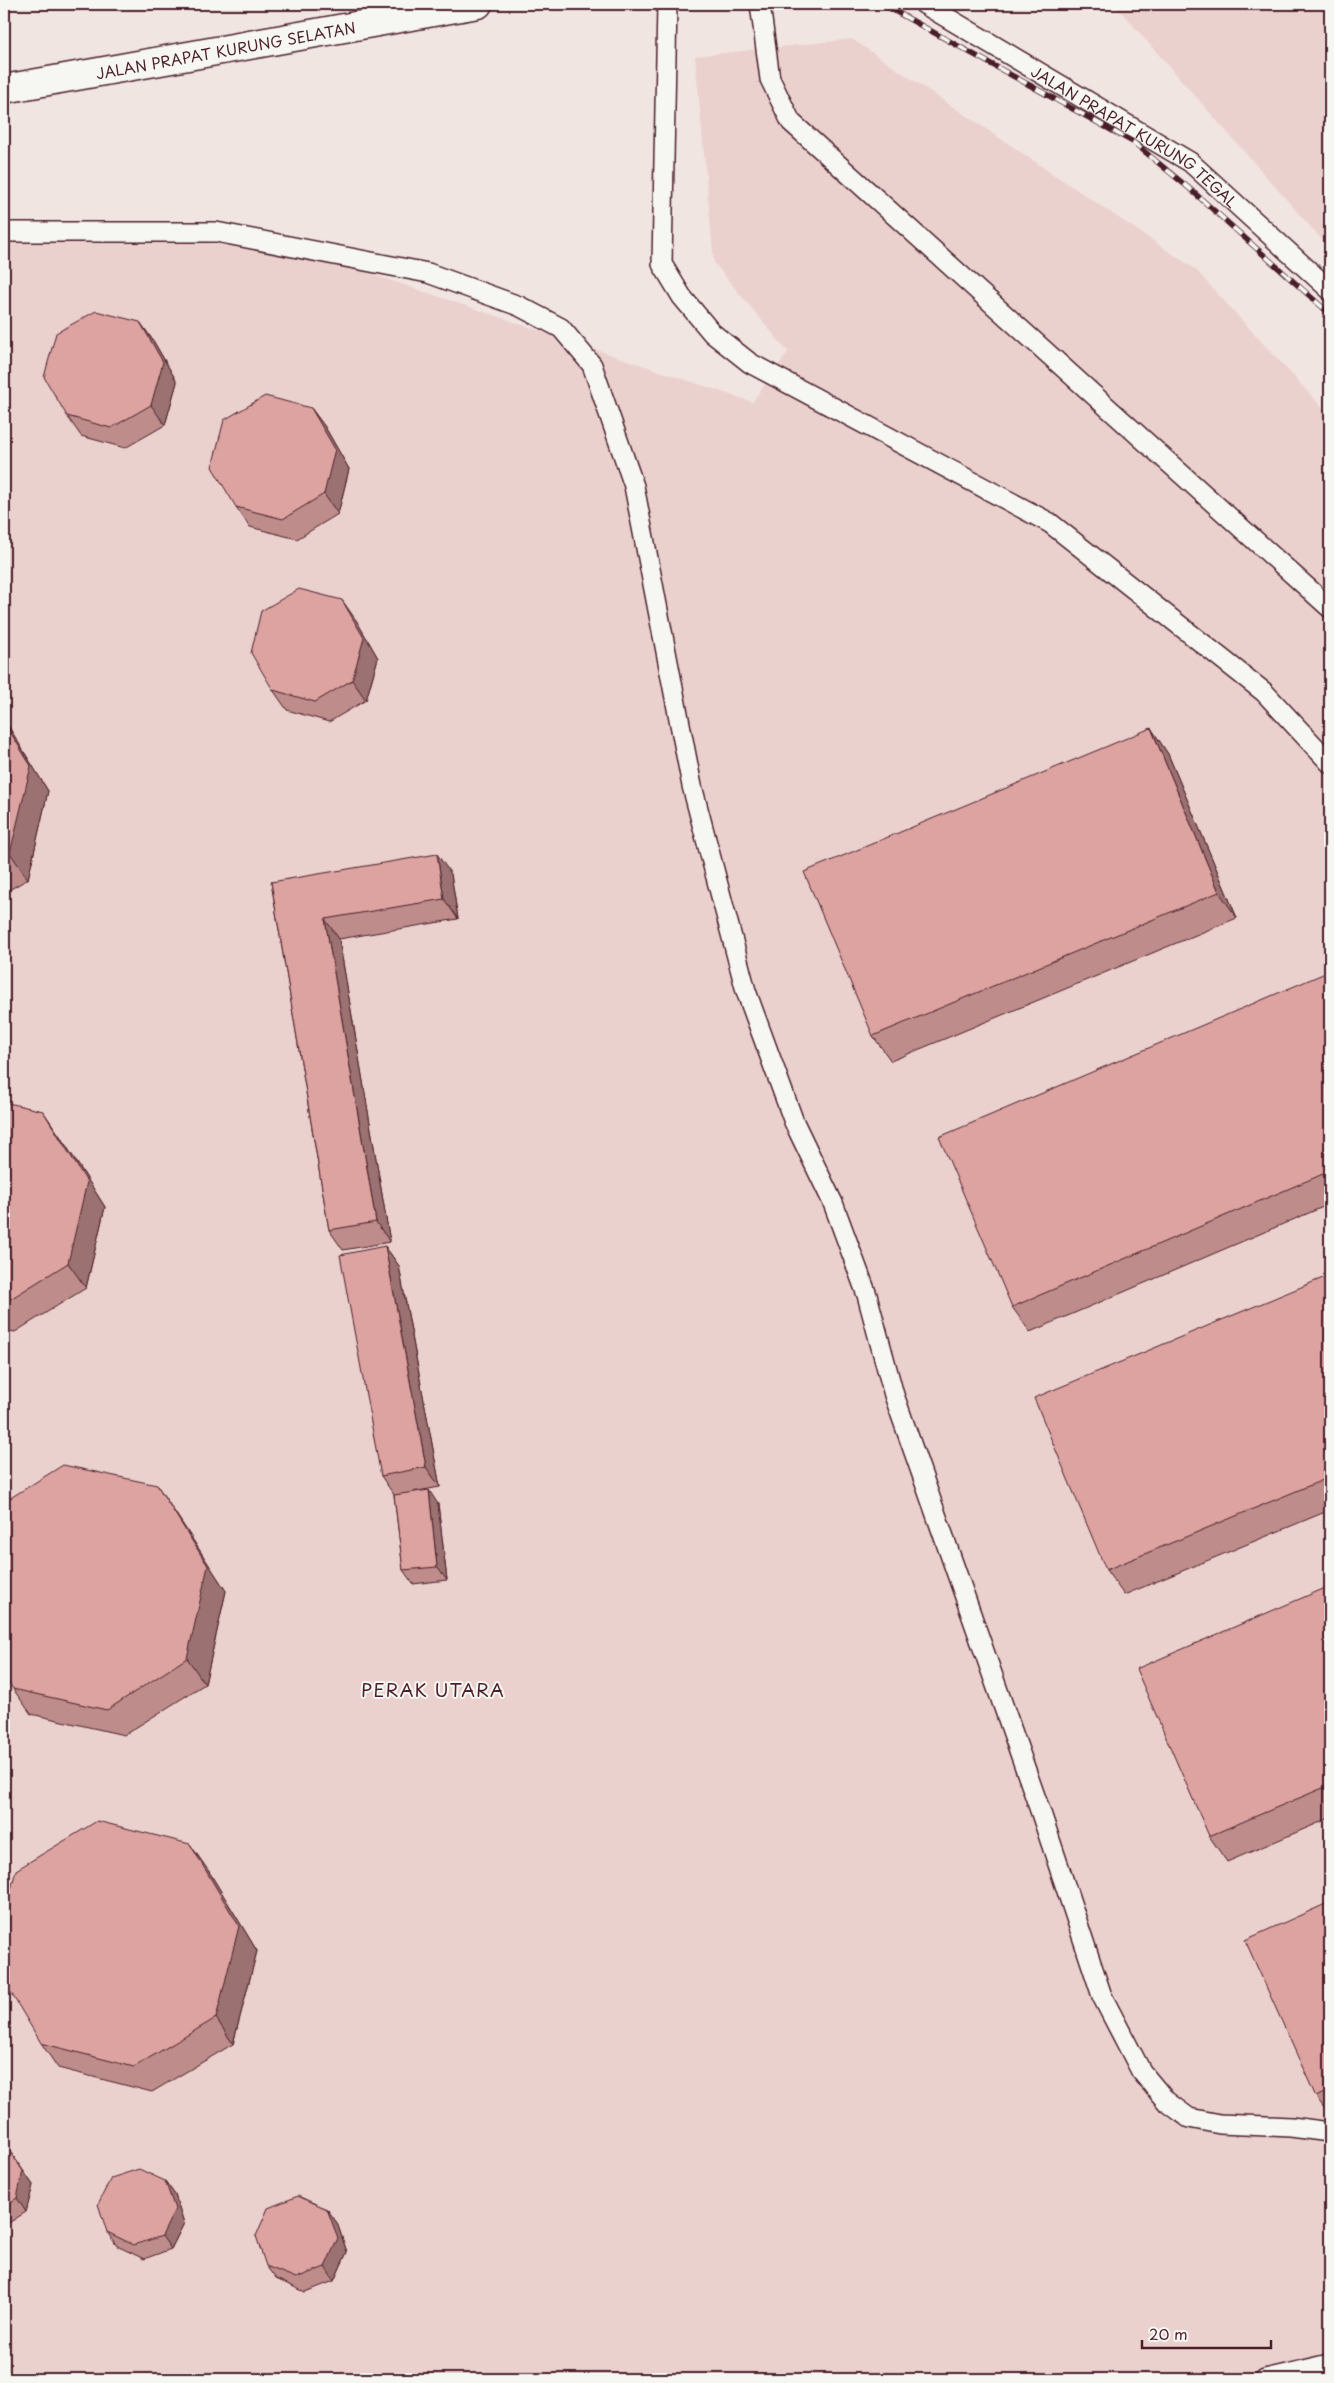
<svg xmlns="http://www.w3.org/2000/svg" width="1334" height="2383" font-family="'Playpen Sans',sans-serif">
	<rect width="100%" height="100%" fill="#f1e5e2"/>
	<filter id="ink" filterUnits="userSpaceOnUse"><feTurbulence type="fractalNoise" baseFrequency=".02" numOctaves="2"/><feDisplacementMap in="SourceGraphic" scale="10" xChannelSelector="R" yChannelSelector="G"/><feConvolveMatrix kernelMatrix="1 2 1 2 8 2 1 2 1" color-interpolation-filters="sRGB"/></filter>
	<g filter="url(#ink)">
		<path fill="#ebd1ce" d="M1114,4H1330V249Z
			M852,39L1195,269L1330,416V2379H4V222L33,224L315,255L752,402L788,352L714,263L695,56Z"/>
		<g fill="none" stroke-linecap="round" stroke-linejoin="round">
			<defs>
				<g id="service">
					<path d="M667,4L662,264L682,297L712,333L750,363L1050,523L1264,692L1330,763"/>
					<path d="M760,4L770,79L791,122L1330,608"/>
					<path id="s1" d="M924,4L1190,162L1330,290"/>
					<path d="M4,232H216L428,273L519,306L561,328L592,365L634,486L692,786L746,991L794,1122L833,1203L867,1295L894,1395L1041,1813L1102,1996L1141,2071L1166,2101L1189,2118L1220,2124L1291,2127L1330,2132"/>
					<path d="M1265,2379L1330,2364"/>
				</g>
				<g id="tertiary">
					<path id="s2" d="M4,89L478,4"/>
				</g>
			</defs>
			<use href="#service" stroke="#4a1f2b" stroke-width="22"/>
			<use href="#tertiary" stroke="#4a1f2b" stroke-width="31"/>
			<use href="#service" stroke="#f6f6f2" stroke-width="19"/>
			<use href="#tertiary" stroke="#f6f6f2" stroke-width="28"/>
			<defs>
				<path id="rail" d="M882,4L1133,142L1190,189L1330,314"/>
			</defs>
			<use href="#rail" stroke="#4a1f2b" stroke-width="5.5"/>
			<use href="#rail" stroke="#f6f6f2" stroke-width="4" stroke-dasharray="11" stroke-linecap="butt"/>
		</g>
		<path fill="#be8c8a" stroke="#4a1f2b" d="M140,322L154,342L177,382L165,425L125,448L81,436L67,416Z
			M311,408L325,427L349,469L338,514L297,539L250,527L236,507Z
			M356,620L378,658L366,700L329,722L287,710L273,690Z
			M4,719L48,791L28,879L4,893Z
			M1151,728L1168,754L1237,918L891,1061L873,1036Z
			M451,874L458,919L339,939L390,1242L343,1250L329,1230L271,882Z
			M1330,971V1204L1030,1332L1012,1307Z
			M4,1102L60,1136L105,1207L86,1288L15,1332L4,1330Z
			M385,1246L399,1266L440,1487L412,1492L438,1504L447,1580L413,1584L403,1570L394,1495L381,1476Z
			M1330,1275V1510L1124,1595L1106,1570Z
			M174,1511L226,1591L205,1684L124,1735L31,1714L13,1689Z
			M1330,1586V1818L1227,1862L1209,1836Z
			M208,1870L257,1951L233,2044L152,2092L58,2068L41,2043Z
			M1330,1902V2116L1316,2097Z
			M4,2146L7,2147L33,2185L26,2212L4,2226Z
			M165,2181L175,2195L184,2223L171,2249L144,2259L117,2246L107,2232Z
			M327,2209L337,2223L347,2252L334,2281L305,2292L276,2279L266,2266Z"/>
		<path fill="#9b7271" stroke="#4a1f2b" d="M140,322L154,342L177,382L165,425L151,405Z
			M311,408L325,427L349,469L338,514L324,494Z
			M342,600L356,620L378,658L366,700L352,680Z
			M4,719L48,791L28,879L10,853Z
			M1151,728L1168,754L1237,918L1219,892Z
			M437,854L451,874L458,919L444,899Z
			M325,919L339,939L390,1242L376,1222Z
			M43,1111L60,1136L105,1207L86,1288L68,1263Z
			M385,1246L399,1266L440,1487L426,1467Z
			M157,1485L174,1511L226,1591L205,1684L187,1658Z
			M429,1490L438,1504L447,1580L437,1567Z
			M190,1844L208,1870L257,1951L233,2044L216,2018Z
			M7,2147L33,2185L26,2212L17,2198Z
			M165,2181L175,2195L184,2223L171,2249L162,2236Z
			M327,2209L337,2223L347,2252L334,2281L325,2267Z"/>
		<path fill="#dda3a1" stroke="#4a1f2b" d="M96,311L140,322L163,362L151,405L111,428L67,416L44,377L56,333Z
			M265,396L311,408L335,449L324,494L283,519L236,507L212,467L224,420Z
			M299,589L342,600L364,638L352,680L315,702L273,690L251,653L261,611Z
			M4,722L31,766L10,853L4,857Z
			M1151,728L1219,892L873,1036L804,872Z
			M437,854L444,899L325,919L376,1222L329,1230L271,882Z
			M1330,971V1171L1012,1307L939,1137Z
			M4,1102L43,1111L87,1182L68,1263L4,1303Z
			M385,1246L426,1467L381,1476L340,1255Z
			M1330,1275V1477L1106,1570L1034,1398Z
			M63,1465L157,1485L208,1566L187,1658L107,1710L13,1689L4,1675V1502Z
			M429,1490L437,1567L403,1570L394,1495Z
			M1330,1586V1785L1209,1836L1136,1669Z
			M97,1821L190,1844L239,1926L216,2018L134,2067L41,2043L4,1981V1916L16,1870Z
			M1330,1902V2090L1316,2097L1245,1940Z
			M4,2146L7,2147L23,2171L17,2198L4,2206Z
			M139,2169L165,2181L175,2209L162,2236L134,2245L107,2232L98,2204L111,2178Z
			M298,2196L327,2209L338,2238L325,2267L296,2278L266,2266L256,2236L268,2208Z"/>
	</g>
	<g text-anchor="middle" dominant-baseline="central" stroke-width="4" stroke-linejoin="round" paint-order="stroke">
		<g font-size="15" fill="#4a1f2b" stroke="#f6f6f2">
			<text stroke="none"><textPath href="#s2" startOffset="225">JALAN PRAPAT KURUNG SELATAN</textPath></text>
			<text stroke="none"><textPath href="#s1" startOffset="249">JALAN PRAPAT KURUNG TEGAL</textPath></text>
		</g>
		<g font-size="18" letter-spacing="1" fill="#4a1f2b" stroke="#f6f6f2">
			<text x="433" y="1689">PERAK UTARA</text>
		</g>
	</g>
	<rect width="1334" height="2383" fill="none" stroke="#f6f6f2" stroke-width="20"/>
	<rect x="10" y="10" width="1314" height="2363" fill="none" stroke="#4a1f2b" stroke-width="2" filter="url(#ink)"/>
	<path d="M1142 2340v8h129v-8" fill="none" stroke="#4a1f2b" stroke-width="2.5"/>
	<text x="1149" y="2340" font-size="15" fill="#4a1f2b" stroke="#f6f6f2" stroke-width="4" paint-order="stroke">20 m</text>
</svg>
